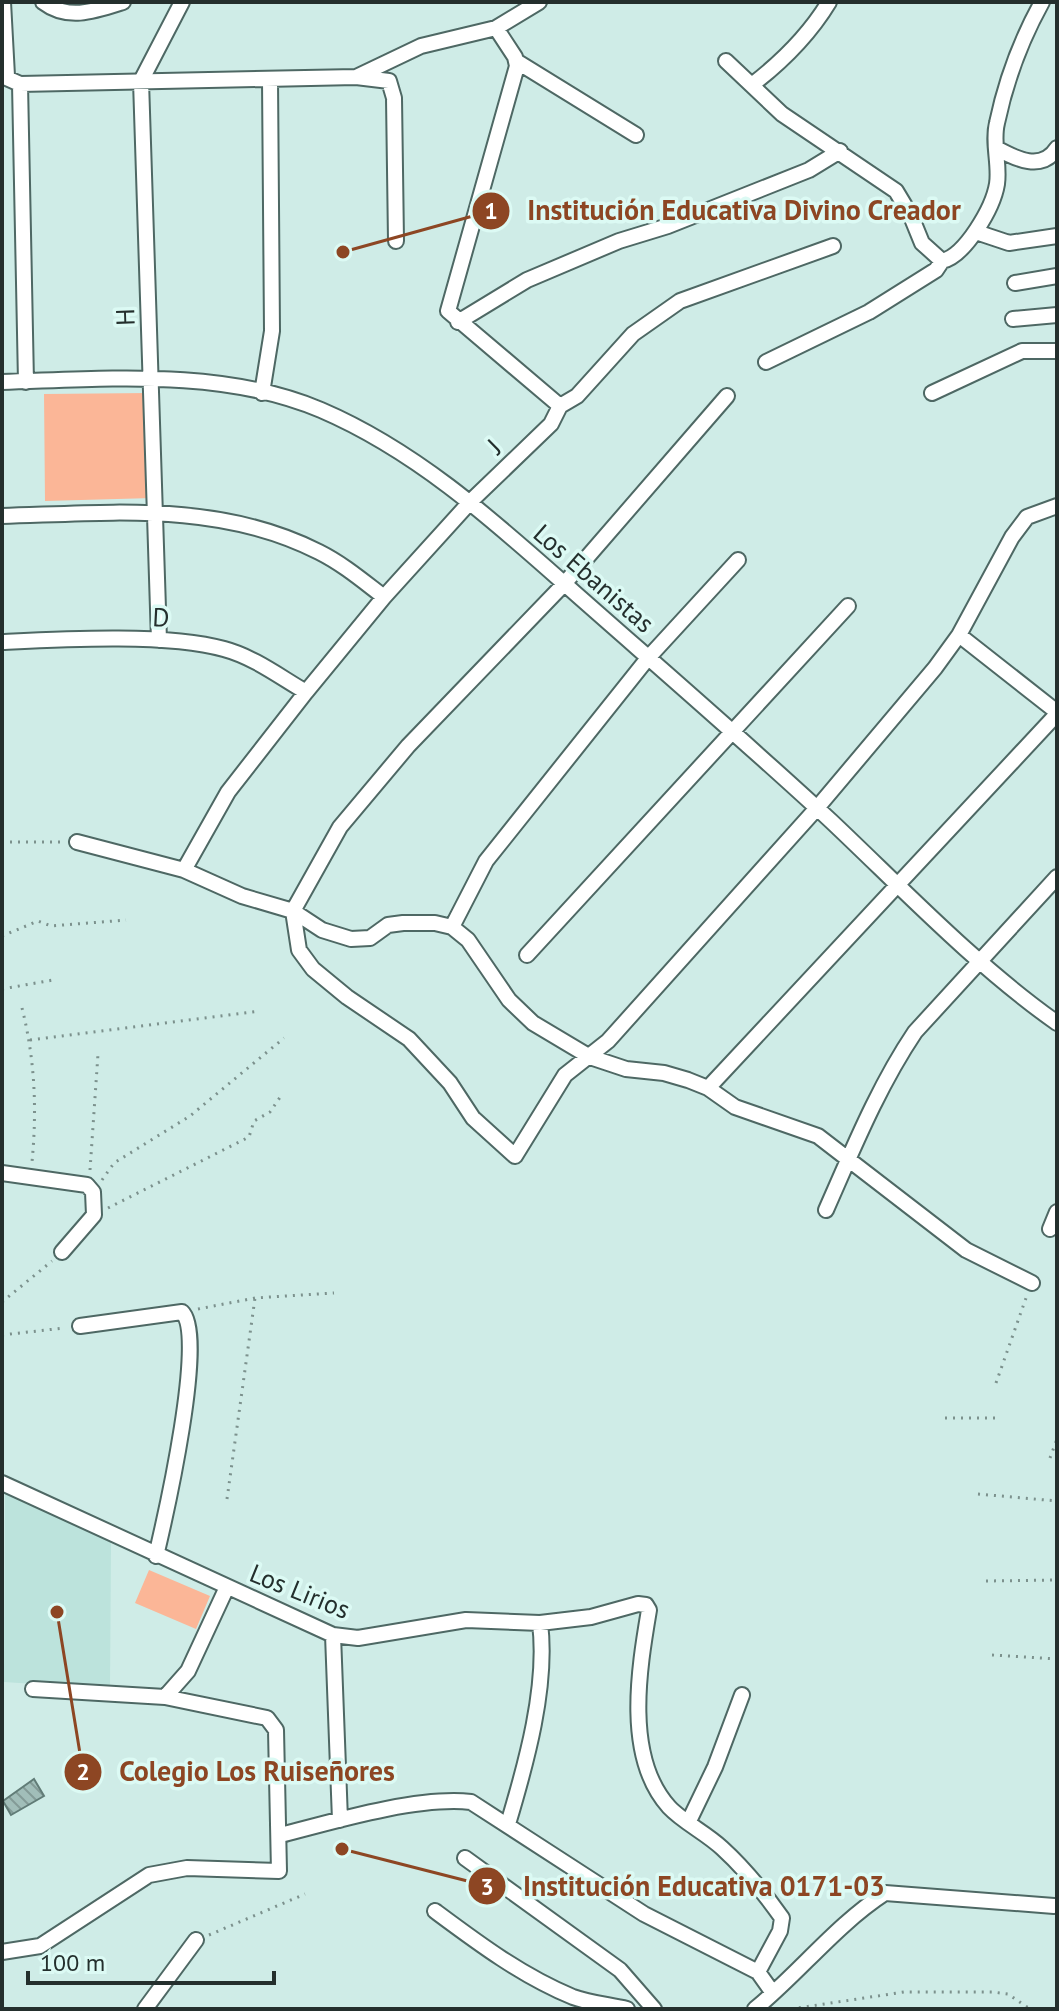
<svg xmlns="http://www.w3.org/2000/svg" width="1059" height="2011" font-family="'PT Sans',sans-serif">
	<defs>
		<pattern id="building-back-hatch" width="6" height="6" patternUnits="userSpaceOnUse" patternTransform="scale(2)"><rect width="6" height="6" fill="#a1beb9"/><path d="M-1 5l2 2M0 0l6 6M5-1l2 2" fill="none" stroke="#839b97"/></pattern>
	</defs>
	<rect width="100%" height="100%" fill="#cfece7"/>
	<path fill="#bce3dc" d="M5,1493L111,1542L110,1689L4,1682Z"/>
	<path fill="#fbb697" d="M149,393L153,498L45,501L44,394Z
		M149,1570L210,1596L196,1629L135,1603Z"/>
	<path fill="url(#building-back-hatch)" stroke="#617c77" stroke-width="2" d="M34,1779L44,1796L11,1815L3,1801Z"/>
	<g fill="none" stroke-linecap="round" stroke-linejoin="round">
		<defs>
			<path id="minor" d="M3,2L7,76
				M43,2C68,21 95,11 123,2
				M496,28L515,57L517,66L448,311L560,406
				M516,61L636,135
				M726,61L782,114L896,191L911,216L922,243L942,261C965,256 993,208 997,184C1000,164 992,143 997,123C1006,80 1021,40 1042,2
				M2,76L20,84L356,77L389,81L394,98L396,241
				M356,77L421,46L496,28L539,2
				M20,84L26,382
				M753,84C784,60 809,35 829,2
				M996,148C1016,159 1042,172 1057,148
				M976,232L1009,243L1057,236
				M1015,283L1057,276
				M1013,319L1057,315
				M458,322L527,280L619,241L668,226L809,170L840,151
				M766,362L869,312L936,270L942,261
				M2,382C106,379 222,368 321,410C419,452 497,524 576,594C661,669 748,744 831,821C904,890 975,965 1057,1023
				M262,393L272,331L270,80
				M932,393L1022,351H1057
				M727,396L564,584L408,746L340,827L293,911L299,950L313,969L347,997L409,1039L450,1083L473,1118L515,1156L565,1075L608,1041L817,808L935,668L959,635L1012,537L1027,517L1057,506
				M560,406L577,396L633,334L680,301L833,246
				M2,516C110,513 219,501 319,552C343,564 363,581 384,597
				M959,635L1057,712
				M159,640L141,81L182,2
				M2,642C62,639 168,633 224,649C254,657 280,677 306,692
				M77,842L184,870L242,896L293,911L322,930L351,939L370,938L388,925L403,923H435L452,927L468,940L509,1000L533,1023L590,1057L626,1069L664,1073L688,1080L708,1088L735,1107L818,1136L966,1250L1032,1283
				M184,870L228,792L306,692L384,597L471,501L551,424L560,406
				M452,927L486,861L648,658L738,560
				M527,955L848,606
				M708,1088L1057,714
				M2,1173L87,1185L93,1192L94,1215L62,1252
				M826,1210C853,1149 878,1087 915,1032L1057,877
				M1050,1229L1057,1212
				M80,1326L182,1312C207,1335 165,1518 156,1556
				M2,1483L333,1635L358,1638L466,1620L540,1623L591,1617L638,1604L646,1605L649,1610C639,1669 624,1757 669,1807C683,1822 706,1833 722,1848C744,1868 765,1894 782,1918L780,1931L758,1972
				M333,1635L340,1820
				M165,1697L188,1671L227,1587
				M689,1821L715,1767L742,1695
				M508,1824C526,1764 548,1686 540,1623
				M281,1835C334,1821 418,1796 471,1802L644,1914L758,1972L773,1993
				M465,1858L620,1970L654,2009
				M435,1911C478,1943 522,1976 573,1997C589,2003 610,2005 627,2009
				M2,1952L40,1946L149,1875L187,1868L279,1871L276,1730L267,1718L165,1697L33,1689
				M145,2009L196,1940
				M755,2009C800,1972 836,1925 885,1893L1054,1906"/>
		</defs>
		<use href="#minor" stroke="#4e6864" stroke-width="18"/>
		<path stroke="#7c918d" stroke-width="3" stroke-dasharray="2 6" stroke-linecap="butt" d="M2,842H61
			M2,936L38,921L51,926L126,920
			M2,989L53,980
			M22,1008C35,1060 37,1109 32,1162
			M30,1040L260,1011
			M90,1170L98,1054
			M102,1180L114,1163L190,1116L284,1038
			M108,1208L249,1137L254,1121L270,1112L283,1093
			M2,1302L52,1261
			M198,1309L255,1298L334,1293
			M2,1335L64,1328
			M996,1383L1026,1298
			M945,1418H995
			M1050,1458L1057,1439
			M978,1494L1057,1501
			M227,1499L255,1298
			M986,1581L1057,1580
			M992,1655L1057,1659
			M209,1935L305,1894
			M433,2009H439
			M791,2009L904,1992H993L1008,1994L1030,2009"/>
		<use href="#minor" stroke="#fff" stroke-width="14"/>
	</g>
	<g text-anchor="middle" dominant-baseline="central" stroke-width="7" stroke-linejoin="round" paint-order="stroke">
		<g font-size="26" fill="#242f2d" stroke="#dcfaf4">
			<text transform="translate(125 317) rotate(-92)">H</text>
			<text transform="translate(494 446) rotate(-44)">J</text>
			<text transform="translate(594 578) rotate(41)">Los Ebanistas</text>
			<text transform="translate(161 617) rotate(3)">D</text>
			<text transform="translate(300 1591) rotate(22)">Los Lirios</text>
		</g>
	</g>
	<path fill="none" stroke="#8d4623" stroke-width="3" d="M343 252L491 211M57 1612L83 1772M342 1849L487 1886"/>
	<g fill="#8d4623" stroke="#dcfaf4" stroke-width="3">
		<circle cx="343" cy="252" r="8"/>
		<circle cx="57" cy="1612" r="8"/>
		<circle cx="342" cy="1849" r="8"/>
		<circle cx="491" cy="211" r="20"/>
		<circle cx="83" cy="1772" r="20"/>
		<circle cx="487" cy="1886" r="20"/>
	</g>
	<g font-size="24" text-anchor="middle" font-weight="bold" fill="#fff">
		<text x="491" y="219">1</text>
		<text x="83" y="1780">2</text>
		<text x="487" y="1895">3</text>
	</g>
	<g font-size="28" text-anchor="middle" font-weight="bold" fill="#8d4623" stroke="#dcfaf4" stroke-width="7" stroke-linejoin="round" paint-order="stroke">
		<text x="744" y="220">Institución Educativa Divino Creador</text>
		<text x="257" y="1781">Colegio Los Ruiseñores</text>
		<text x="704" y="1896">Institución Educativa 0171-03</text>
	</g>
	<rect width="1059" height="2011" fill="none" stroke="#242f2d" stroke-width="8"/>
	<path d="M28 1971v12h246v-12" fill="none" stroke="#242f2d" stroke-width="4"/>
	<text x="40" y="1971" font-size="24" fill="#242f2d" stroke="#dcfaf4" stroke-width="6" paint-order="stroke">100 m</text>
</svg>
